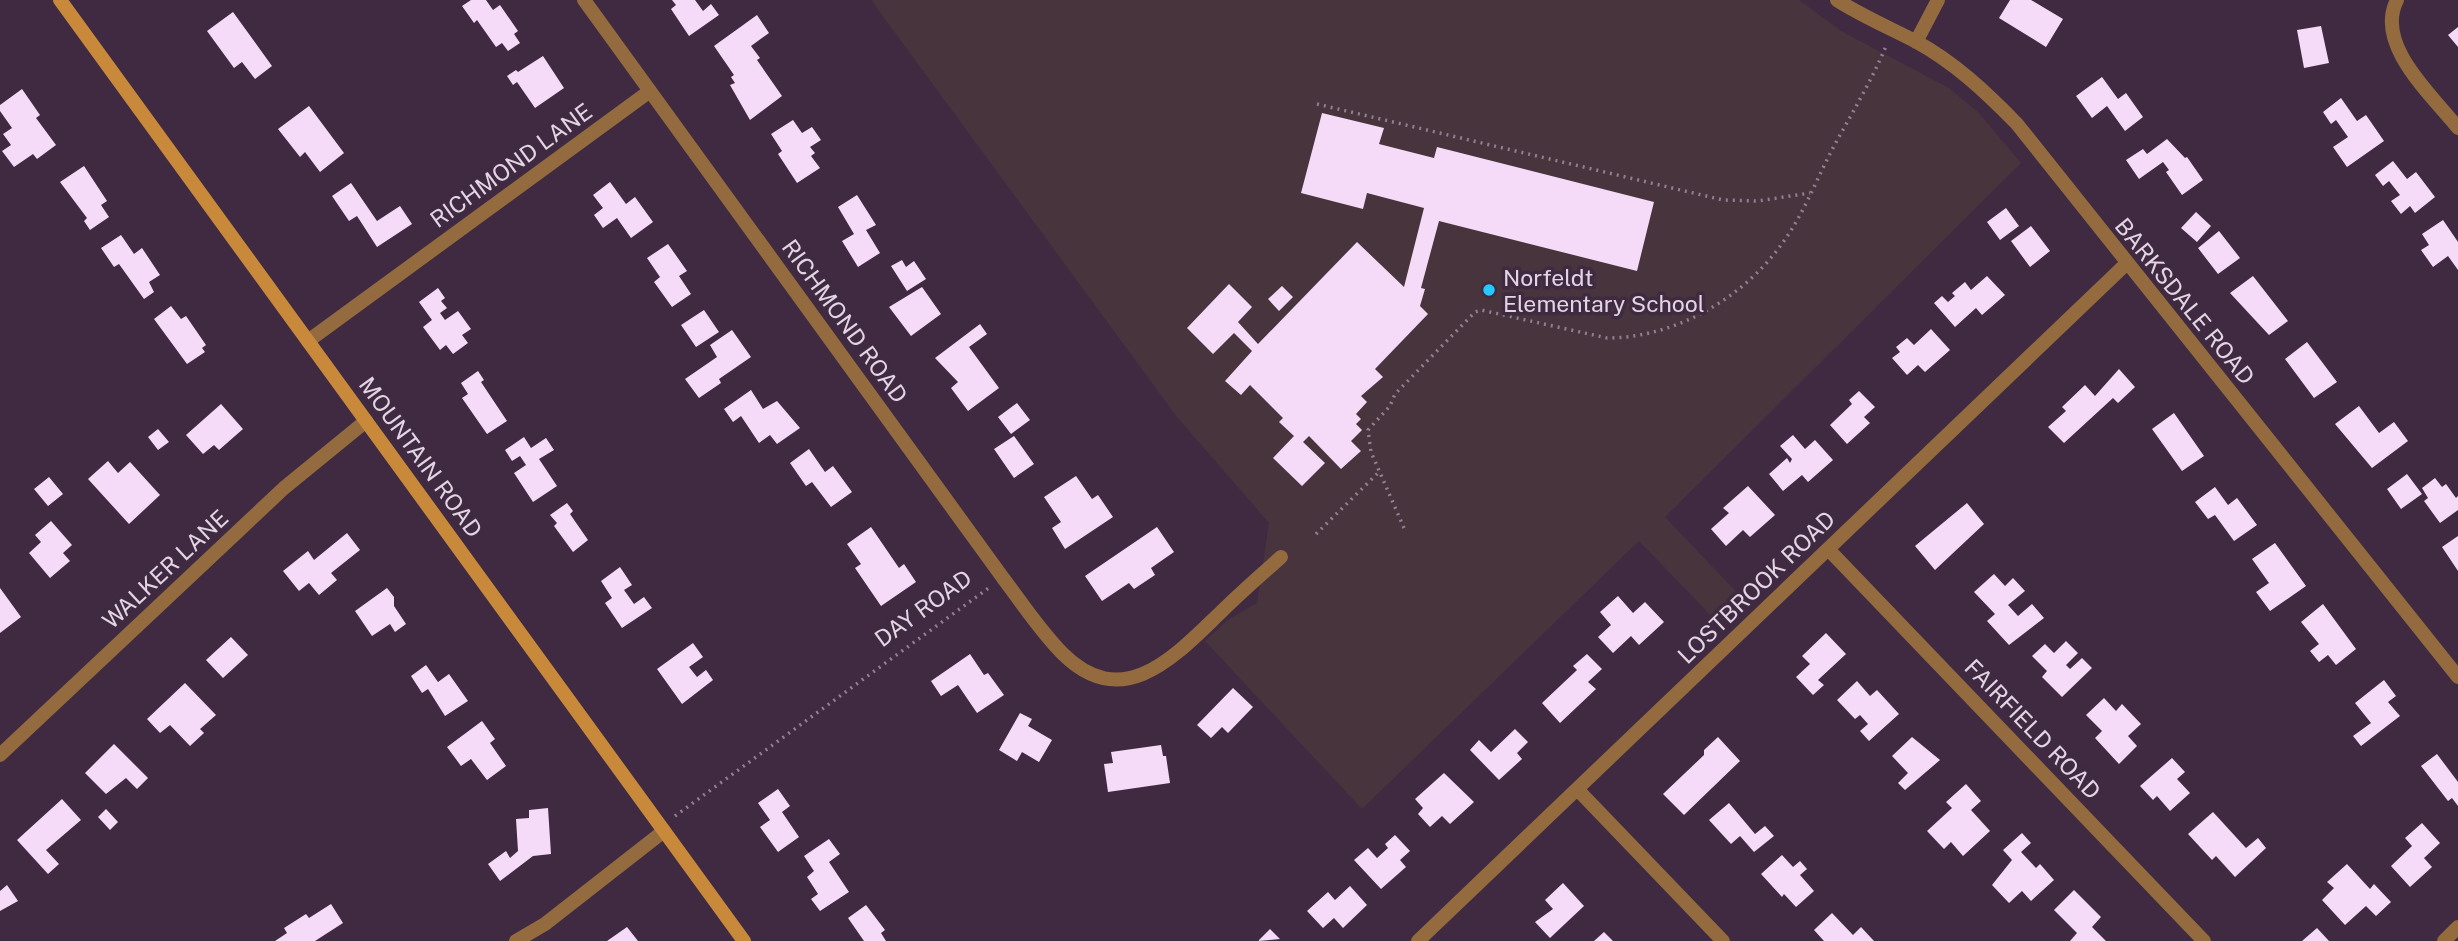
<svg xmlns="http://www.w3.org/2000/svg" width="2458" height="941" font-family="'Public Sans',sans-serif">
	<rect width="100%" height="100%" fill="#3f2a41"/>
	<path fill="#47343d" d="M871,0H1799L1841,31L1949,88L1979,113L2021,163L1665,517L1745,601L1719,624L1639,541L1362,809L1205,641L1229,619L1257,603L1269,523L1177,417Z"/>
	<path fill="#f5dbf7" d="M471,0H486L493,10L500,5L518,31L514,34L520,43L508,51L502,43L496,47L477,20L474,23L462,6Z
		M672,0H695L703,11L711,4L719,15L689,36L671,9L676,5Z
		M2010,0H2031L2063,19L2046,47L1999,18Z
		M233,12L272,66L255,79L242,62L234,68L207,31Z
		M757,15L769,33L751,46L760,58L757,60L782,96L750,120L730,85L735,83L731,77L734,75L714,46Z
		M2321,26L2329,63L2304,68L2297,30Z
		M2458,27V47L2448,35Z
		M543,56L564,88L535,108L517,82L513,85L507,76L516,70L518,72Z
		M2102,77L2118,99L2126,93L2143,117L2125,131L2107,106L2092,118L2076,96Z
		M22,89L40,115L36,118L56,145L37,159L33,154L14,167L2,151L11,145L3,134L12,128L0,111V105Z
		M2341,98L2357,121L2366,115L2384,141L2347,167L2333,147L2348,137L2336,120L2331,124L2323,112Z
		M309,106L344,153L320,172L305,152L300,157L278,129Z
		M1322,113L1384,128L1379,144L1434,158L1437,147L1654,202L1637,271L1439,221L1421,288L1425,289L1420,306L1428,314L1375,369L1383,377L1361,396L1367,402L1356,414L1361,419L1356,424L1362,430L1351,441L1361,451L1341,469L1309,436L1303,442L1325,463L1302,486L1273,458L1294,436L1279,422L1283,418L1250,385L1241,395L1225,381L1252,351L1234,333L1213,354L1187,328L1229,284L1252,307L1238,322L1258,344L1357,242L1404,287L1424,208L1367,193L1363,209L1301,193Z
		M793,120L802,133L812,127L821,140L810,147L815,153L811,156L820,168L797,183L778,154L782,151L771,134Z
		M2167,139L2185,158L2187,157L2203,180L2182,195L2166,172L2169,170L2163,162L2139,179L2126,160L2143,149L2147,154Z
		M2393,161L2407,179L2416,172L2435,197L2415,213L2410,206L2401,214L2391,201L2400,195L2389,181L2383,186L2375,175Z
		M84,166L107,201L101,205L109,217L90,230L84,221L87,218L60,182Z
		M610,182L626,204L635,197L653,222L631,238L617,218L603,228L594,215L603,208L593,195Z
		M351,183L377,221L400,206L412,224L377,247L357,216L349,221L332,196Z
		M857,195L876,225L866,230L880,253L858,267L842,241L854,234L838,207Z
		M2006,208L2019,226L2000,240L1987,222Z
		M2196,212L2211,226L2197,242L2181,228Z
		M2443,220L2458,242V270L2448,256L2433,267L2421,250L2429,245L2422,234Z
		M2031,226L2050,251L2030,267L2011,241Z
		M2219,231L2240,258L2218,274L2198,248Z
		M121,235L134,254L142,248L160,275L149,282L154,292L144,299L119,264L114,267L101,248Z
		M668,244L687,271L679,276L691,294L672,307L654,282L660,277L647,258Z
		M902,260L906,267L914,261L926,279L907,291L891,266Z
		M1987,276L2005,295L1982,315L1976,308L1955,327L1934,303L1942,296L1948,302L1955,296L1952,293L1965,282L1971,290Z
		M2253,276L2288,321L2269,335L2230,293Z
		M1282,286L1293,297L1279,311L1268,299Z
		M922,287L941,314L911,336L889,307Z
		M438,288L445,298L441,301L447,308L440,313L445,320L458,311L471,329L462,335L468,343L453,354L446,345L440,350L423,327L432,320L419,302Z
		M171,306L181,319L186,316L206,345L202,348L205,352L187,364L154,319Z
		M704,310L719,332L696,347L681,325Z
		M980,324L987,334L969,347L999,388L968,411L951,388L958,382L935,358Z
		M1931,329L1950,350L1925,372L1918,365L1907,375L1892,358L1900,352L1896,347L1907,338L1914,345Z
		M732,330L751,357L719,379L721,383L699,398L685,379L717,357L710,345Z
		M2307,342L2337,382L2314,398L2285,359Z
		M2119,369L2135,387L2118,403L2113,398L2064,443L2048,427L2066,411L2062,407L2085,385L2095,396Z
		M478,371L484,380L481,382L507,421L487,434L462,398L468,394L461,383Z
		M751,390L763,409L777,401L800,428L777,444L770,435L759,443L741,416L733,422L724,409Z
		M1859,391L1875,407L1864,417L1870,423L1847,444L1830,425L1852,404L1849,400Z
		M1017,403L1030,420L1011,434L998,417Z
		M221,404L243,429L219,450L214,445L203,454L186,435Z
		M2359,406L2379,433L2394,422L2408,441L2372,468L2335,424Z
		M2174,413L2204,456L2182,471L2152,429Z
		M158,429L169,442L158,450L148,437Z
		M1793,435L1805,449L1815,440L1833,460L1808,482L1802,475L1783,491L1769,474L1787,458L1790,463L1792,459L1780,446Z
		M1014,436L1034,464L1014,478L994,449Z
		M524,437L531,448L546,438L554,450L539,459L557,486L533,502L514,473L526,465L520,456L512,461L505,450Z
		M809,449L825,472L833,466L852,492L831,507L812,482L806,486L790,463Z
		M108,461L118,473L130,462L160,495L129,524L88,479Z
		M2407,474L2422,494L2401,509L2387,489Z
		M1076,476L1092,499L1098,495L1113,517L1065,549L1052,528L1061,522L1044,497Z
		M49,477L63,494L48,506L34,489Z
		M2435,478L2442,487L2446,484L2456,498L2458,496V510L2440,523L2424,501L2428,498L2422,488Z
		M1748,486L1775,515L1750,537L1743,530L1726,546L1711,529L1729,513L1723,508Z
		M2215,487L2228,505L2237,498L2257,525L2234,541L2215,515L2208,519L2195,502Z
		M567,503L573,511L570,514L588,540L573,552L554,526L557,523L550,515Z
		M1967,503L1984,524L1935,570L1915,546Z
		M51,521L72,545L63,553L70,561L50,578L29,553L41,542L35,535Z
		M871,527L899,568L904,564L916,582L881,606L855,568L861,564L847,544Z
		M1157,527L1174,552L1151,568L1155,575L1134,589L1129,583L1102,601L1085,576Z
		M347,533L360,550L331,573L337,580L319,595L309,583L299,591L283,571L308,551L314,560Z
		M2458,536V571L2442,547Z
		M2275,543L2306,586L2270,611L2256,592L2269,583L2252,559Z
		M620,567L632,585L624,590L634,604L644,597L652,608L622,628L605,603L612,598L601,581Z
		M1994,574L2005,586L2013,578L2025,591L2008,605L2018,616L2032,604L2044,618L2009,645L1987,621L1995,614L1974,592Z
		M0,588L21,617L0,633Z
		M387,588L394,597V606L406,624L395,632L390,624L372,636L355,611Z
		M1618,596L1633,613L1645,602L1664,622L1639,645L1631,636L1613,653L1598,637L1611,625L1600,612Z
		M2323,604L2356,649L2336,665L2328,655L2319,662L2310,651L2319,644L2301,622Z
		M1826,633L1846,654L1818,680L1824,685L1813,695L1796,677L1810,664L1802,656Z
		M231,637L248,655L223,678L206,660Z
		M2066,641L2078,653L2066,665L2070,669L2082,658L2092,668L2062,697L2042,677L2047,671L2032,656L2045,644L2054,653Z
		M693,643L703,657L689,667L697,677L706,670L713,680L682,704L657,669Z
		M970,654L984,675L988,673L1004,695L977,713L958,685L941,696L931,681Z
		M1587,654L1602,669L1588,682L1596,689L1560,723L1542,703L1577,670L1573,666Z
		M426,665L438,682L449,674L468,701L445,716L428,689L422,693L411,676Z
		M2384,680L2396,696L2388,702L2400,716L2361,746L2353,736L2371,723L2355,703Z
		M1857,681L1870,696L1877,690L1899,714L1869,741L1860,731L1868,724L1860,715L1855,719L1837,700Z
		M185,683L216,715L200,729L204,733L190,746L170,725L160,733L147,719Z
		M1233,688L1253,707L1228,733L1222,727L1211,738L1197,725Z
		M2104,698L2116,711L2122,704L2141,724L2128,736L2137,746L2119,764L2095,738L2102,731L2086,715Z
		M1020,713L1032,719L1028,726L1052,740L1039,762L1022,752L1017,761L999,750Z
		M482,721L495,739L490,743L506,766L487,780L471,759L461,766L447,747Z
		M1515,729L1528,742L1517,753L1522,759L1499,780L1470,750L1479,740L1491,752Z
		M1718,737L1740,761L1684,815L1663,794L1704,755V750Z
		M1912,737L1940,760L1905,790L1898,783L1908,773L1892,756Z
		M114,744L148,778L137,789L126,778L106,794L85,773Z
		M1161,745L1163,756H1166L1170,783L1108,792L1104,764L1113,763L1111,752Z
		M2437,754L2458,782V806L2452,798L2448,801L2421,766Z
		M2172,758L2185,772L2177,779L2190,793L2170,811L2157,796L2153,800L2140,786Z
		M1444,773L1474,802L1450,824L1442,816L1430,827L1418,814L1423,808L1415,799Z
		M1966,784L1981,801L1971,810L1990,831L1963,856L1951,842L1944,849L1927,831L1952,808L1946,802Z
		M778,789L790,806L782,812L799,837L778,852L760,827L770,820L758,803Z
		M62,799L81,820L46,850L59,864L48,874L17,840Z
		M1729,803L1755,834L1765,826L1774,836L1754,852L1740,836L1731,844L1709,820Z
		M548,808L551,854L533,856L500,881L488,864L506,851L510,858L518,851L516,819L529,818V810Z
		M106,809L118,822L110,830L98,817Z
		M2213,812L2246,848L2258,838L2266,848L2235,877L2216,856L2212,860L2188,834Z
		M2422,823L2440,843L2424,858L2432,867L2410,887L2391,866L2412,846L2405,838Z
		M2022,833L2031,843L2021,852L2036,868L2040,864L2054,880L2031,901L2022,891L2009,903L1992,885L2012,860L2003,850Z
		M1395,835L1410,851L1400,860L1406,867L1381,889L1354,860L1368,848L1377,858L1388,848L1385,844Z
		M829,839L840,854L829,862L849,892L820,911L811,899L818,894L807,877L814,871L804,856Z
		M1782,855L1793,867L1800,861L1807,869L1800,875L1814,891L1796,907L1784,894L1782,897L1761,874Z
		M2347,864L2370,889L2374,884L2391,902L2376,916L2366,906L2345,925L2322,900L2334,888L2327,882Z
		M1563,883L1584,906L1550,938L1535,922L1553,909L1545,900Z
		M7,885L18,901L0,911V891Z
		M1350,886L1367,905L1343,928L1334,918L1323,928L1307,911L1328,892L1335,900Z
		M2074,890L2101,917L2092,927L2106,941H2070L2077,933L2054,910Z
		M331,904L343,923L315,941H275L287,933L284,928L306,914L309,918Z
		M866,905L885,930L881,933L886,941H864L848,918Z
		M1832,913L1853,935L1861,927L1874,941H1824L1814,930Z
		M627,927L638,941H607Z
		M2317,928L2329,941H2302Z
		M1270,929L1280,939L1258,941Z
		M1604,932L1613,941H1594Z"/>
	<g fill="none" stroke-linecap="round" stroke-linejoin="round">
		<path stroke="#917f92" stroke-width="3.5" stroke-dasharray="2 5" stroke-linecap="butt" d="M1317,104L1723,200L1758,201L1810,193
			M1404,528L1371,452L1368,430L1390,406L1395,394L1475,312L1481,310L1607,338C1674,338 1742,299 1781,245C1803,216 1817,178 1834,146C1852,113 1872,80 1886,46
			M1316,534L1380,471
			M675,816L990,587"/>
		<path stroke="#936b3e" stroke-width="14" d="M584,0L1003,578C1022,603 1040,631 1063,654C1124,714 1176,655 1221,612C1240,593 1261,575 1281,557
			M1837,0C1862,16 1888,27 1915,41C1954,62 1986,92 2017,124L2458,677
			M2397,0C2374,45 2433,96 2458,128
			M1916,42L1938,0
			M308,341L650,91
			M1828,549L2204,941
			M0,755L284,488L366,421
			M1578,790L1723,941
			M516,941L545,924L664,831
			M1418,941L2126,264
			M2444,941L2458,927"/>
		<path stroke="#c8893b" stroke-width="14" d="M60,0L744,941"/>
	</g>
	<circle fill="#24c9fe" stroke="#3f2a41" stroke-width="2.5" cx="1489" cy="290" r="7"/>
	<g text-anchor="middle" dominant-baseline="central" stroke-width="7" stroke-linejoin="round" paint-order="stroke">
		<g font-size="23" fill="#e3d5e4" stroke="#3f2a41">
			<text transform="translate(511 165) rotate(-36)">RICHMOND LANE</text>
			<text transform="translate(2185 301) rotate(51)">BARKSDALE ROAD</text>
			<text transform="translate(845 321) rotate(54)">RICHMOND ROAD</text>
			<text transform="translate(421 457) rotate(54)">MOUNTAIN ROAD</text>
			<text transform="translate(165 569) rotate(-43)">WALKER LANE</text>
			<text transform="translate(1756 587) rotate(-44)">LOSTBROOK ROAD</text>
			<text transform="translate(923 608) rotate(-36)">DAY ROAD</text>
			<text transform="translate(2033 729) rotate(46)">FAIRFIELD ROAD</text>
		</g>
		<g font-size="23" fill="#e3d5e4" stroke="#3f2a41" text-anchor="start">
			<text x="1503" y="277">Norfeldt<tspan x="1503" dy="26">Elementary School</tspan></text>
		</g>
	</g>
</svg>
